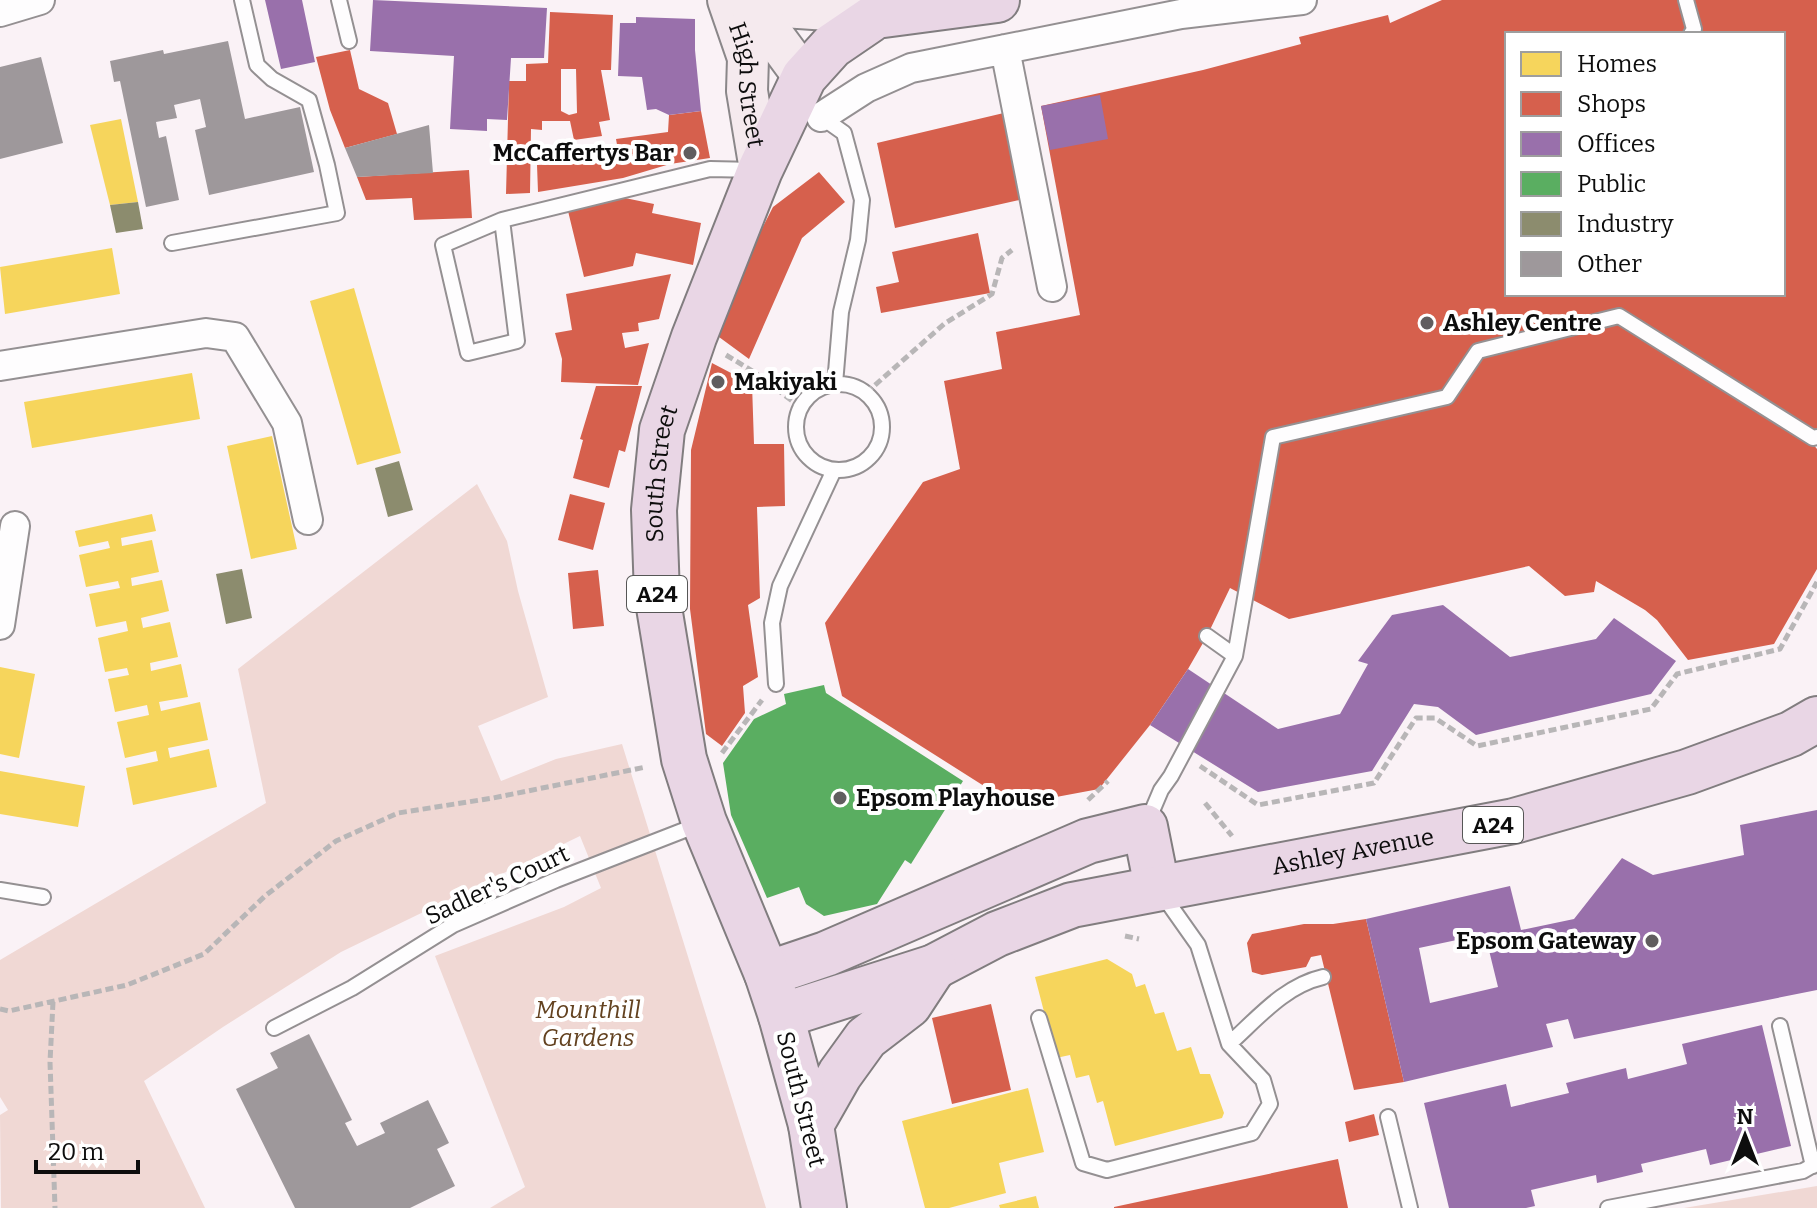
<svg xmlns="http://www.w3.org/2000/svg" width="1817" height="1208" font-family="Bitter,serif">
	<rect width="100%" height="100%" fill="#faf2f6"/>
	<path fill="#f0d8d4" d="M477,484L507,541L518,591L548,697L478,726L501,781L556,759L622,744L766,1208H490L525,1187L435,956L564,907L601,888L580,836L341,952L223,1027L144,1081L205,1208H1L0,1115L8,1110L0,1097V960L266,803L238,669Z
		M1817,1186V1208H1684Z"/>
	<path fill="#f6d55c" d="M121,119L138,202L110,205L90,125Z
		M112,248L120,294L5,314L0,267Z
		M354,288L401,453L357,465L310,301Z
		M192,373L200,419L32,448L24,402Z
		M272,436L297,549L251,559L227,446Z
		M152,514L156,531L121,538L122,546L152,540L159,572L131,578L132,586L162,580L169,611L141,618L143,628L170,622L178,657L150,663L151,671L181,664L188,697L159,702L161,711L200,702L208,740L168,748L170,758L209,749L217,787L133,805L126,768L158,761L156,751L125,758L117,722L149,715L147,705L115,712L108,679L129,675L127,668L105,672L98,638L128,631L126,621L96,627L89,594L120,588L118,581L86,587L79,555L110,548L108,541L79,547L75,531Z
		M0,667L35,674L19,758L0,754Z
		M0,771L85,786L78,827L0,814Z
		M1107,959L1132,974L1136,987L1145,984L1155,1014L1164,1012L1177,1051L1191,1047L1200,1074H1210L1224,1113L1222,1118L1115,1146L1103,1101L1097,1103L1089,1075L1076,1078L1070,1055L1056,1058L1035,977Z
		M1028,1088L1044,1152L999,1163L1006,1193L949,1208H925L902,1121Z
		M1036,1196L1039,1208H1000L999,1205Z"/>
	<path fill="#d6604d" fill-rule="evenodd" d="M1442,0H1817V432L1812,443L1817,449V569L1774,644L1688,660L1657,620L1645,610L1596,581L1594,592L1565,596L1529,566L1289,619L1230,588L1207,636L1188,669L1150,725L1099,789L1014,805L842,696L825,623L923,482L960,469L944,381L1002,369L996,332L1080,315L1041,106L1203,70L1301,44L1299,37L1388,15L1390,23ZM1507,34H1783V294H1507Z
		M550,12L613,15L611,70H601L610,120L599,122L602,136L574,140L570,121H542V130L531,129L530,193L506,194L509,81H526V64L548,63ZM561,69H576L577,113L569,115L561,111Z
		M350,50L359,89L388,103L397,134L345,148L330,110L316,57Z
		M701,111L710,158L670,164L623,178L538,192L537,165L575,164L619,156L616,139L668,132L669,115Z
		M1008,112L1028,198L895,228L877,143Z
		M469,170L472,218L414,220L412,198L366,200L357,177Z
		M819,172L845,202L802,238L749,359L719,337L747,258L773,207Z
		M625,198L654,204L652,213L701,223L693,265L636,253L633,266L584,277L568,211Z
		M978,233L990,293L881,313L876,287L899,282L892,252Z
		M671,274L659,319L638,323L639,331L622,333L625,348L649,343L638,385L561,382L562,359L555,333L572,330L566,294Z
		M712,363L752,384L754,444H784L785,506L757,507L760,598L748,605L758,677L743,686L745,713L722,746L706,734L690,609L691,450Z
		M596,386H642L625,452L619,450L609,488L573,478L583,440L580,439Z
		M570,494L605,503L593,550L558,540Z
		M598,570L604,626L573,629L568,573Z
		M1366,919L1404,1082L1354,1090L1321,955L1311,957L1306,967L1262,975L1252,972L1247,943L1252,934L1304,924H1333Z
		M991,1004L1011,1090L952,1104L932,1018Z
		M1374,1114L1379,1135L1349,1142L1345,1122Z
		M1338,1159L1348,1208H1114V1207Z"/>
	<path fill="#9970ab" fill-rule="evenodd" d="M265,0H302L315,62L281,69Z
		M373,0L547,8L544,58H511L507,120L487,119V131L450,129L454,56L370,51Z
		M636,17L695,19V50L701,111L669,115L656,109L647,110L642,77L618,76L620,23H636Z
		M1100,95L1108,139L1050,150L1041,106Z
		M1443,605L1510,657L1596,639L1614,618L1676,661L1651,694L1476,735L1438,707L1414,704L1372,771L1258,792L1150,725L1188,669L1278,729L1340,714L1368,664L1358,661L1392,615Z
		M1817,810V990L1574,1039L1568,1019L1546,1024L1553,1047L1404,1082L1366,919L1510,886L1521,930L1574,919L1622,858L1653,875L1744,855L1740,825ZM1485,934L1498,987L1430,1003L1419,948Z
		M1762,1025L1791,1146L1710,1165L1706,1149L1641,1164L1643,1172L1597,1183L1596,1175L1531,1190L1535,1206L1526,1208H1449L1424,1103L1506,1084L1511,1107L1569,1093L1566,1083L1626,1068L1628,1079L1687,1064L1682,1044Z"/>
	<path fill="#5aae61" d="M824,685L826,693L963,781L911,864L905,860L877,904L824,916L806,904L799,887L767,898L731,815L723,763L754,719L786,704L784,694Z"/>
	<path fill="#8c8c6e" d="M138,202L143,229L116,233L110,205Z
		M399,461L413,510L388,517L375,468Z
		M242,569L252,618L226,624L216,574Z"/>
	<path fill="#9e989b" d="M228,41L245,119L300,107L314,172L209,195L195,130L206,127L200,99L174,105L177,118L156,122L159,138L166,136L179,200L146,207L120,81L114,82L110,61L163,50L164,54Z
		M41,57L63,143L0,159V67Z
		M429,125L433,173L357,177L345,148Z
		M309,1034L352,1120L345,1123L357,1146L385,1133L380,1123L428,1100L449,1143L437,1149L455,1186L410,1208H295L236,1089L278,1068L270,1053Z"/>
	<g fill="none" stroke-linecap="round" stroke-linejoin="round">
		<defs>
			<path id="lane" d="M339,0L349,41
				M1686,0L1694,29L1691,34
				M820,116L844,133L862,200L858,240L841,312L835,384
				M502,220L443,245L468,353L517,341L502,220L710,169L756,170
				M172,243L337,213L327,165L309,100L272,79L257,65L242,0
				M796 427a43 43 0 1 1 86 0a43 43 0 1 1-86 0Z
				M1235,656L1273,437L1447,397L1478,351L1619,316L1813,438L1817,437
				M776,684L772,623L780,586L834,470
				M1147,823L1161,790L1171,776L1235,656L1207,636
				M0,890L43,897
				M1039,1018L1083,1163L1107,1170L1252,1133L1270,1104L1263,1080L1229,1044L1198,945L1162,894
				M1780,1026L1813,1166
				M274,1028L352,988L453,925L556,880L700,824
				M1229,1044C1258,1018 1284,986 1323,977
				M1388,1117L1410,1208
				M1608,1208L1803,1171L1817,1163"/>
			<path id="street" d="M0,12L40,0
				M1005,49L1052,287
				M821,117L866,88L911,68L1181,14L1302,0
				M0,366L206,333L235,337L287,423L308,520
				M0,625L15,526"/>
			<g id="secondary">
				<path id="s1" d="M728,0L748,58L747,91L760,170"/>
				<path d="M729,0C778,9 827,8 876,16"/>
				<path d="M750,4L804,77"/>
			</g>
			<g id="highway">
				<path d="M767,974L826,954L1088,841L1145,827L1157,887"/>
				<path id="s2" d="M781,1016L934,967L997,934L1072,905L1514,821L1687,772L1791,734L1817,719"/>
				<path d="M811,1125L840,1074L866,1038L909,1005L934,967"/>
				<path id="s3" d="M824,1208L811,1125L781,1016L767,974L704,822L684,759L657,595L654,510L662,430L694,337L760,170L804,77L832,46L876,16L997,0"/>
			</g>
		</defs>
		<use href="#lane" stroke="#949092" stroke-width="18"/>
		<use href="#street" stroke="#949092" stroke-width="32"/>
		<use href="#secondary" stroke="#8a8789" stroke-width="44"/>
		<use href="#highway" stroke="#817d7f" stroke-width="48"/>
		<path stroke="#b8b6b7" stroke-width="5" stroke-dasharray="8 4" stroke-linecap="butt" d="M726,355L754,372L800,407
			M866,393L944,324L992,294L1002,258L1012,250
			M722,753L762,700
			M1200,766L1258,805L1374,783L1416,718H1435L1477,746L1651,709L1677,674L1780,649L1817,582
			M1088,800L1108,781
			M1205,803L1232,836
			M1125,936L1139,939
			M53,1002L50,1062L55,1208
			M0,1009L9,1011L127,985L204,954L265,896L336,841L398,813L493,798L646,767"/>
		<use href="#lane" stroke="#fefdfe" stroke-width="14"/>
		<use href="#street" stroke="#fefdfe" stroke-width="28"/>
		<use href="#secondary" stroke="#f5eaee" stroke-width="40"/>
		<use href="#highway" stroke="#e9d6e5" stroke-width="44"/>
	</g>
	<g fill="#605d5f" stroke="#fff" stroke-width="3">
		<circle cx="690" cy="153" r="8"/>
		<circle cx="1427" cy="323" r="8"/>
		<circle cx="718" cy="382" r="8"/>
		<circle cx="840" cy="798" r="8"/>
		<circle cx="1652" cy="941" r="8"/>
	</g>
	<g text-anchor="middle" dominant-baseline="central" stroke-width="8" stroke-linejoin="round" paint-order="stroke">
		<g fill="#fff" stroke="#565656" stroke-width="2">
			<rect x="627" y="576" width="60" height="36" rx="6"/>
			<rect x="1463" y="807" width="60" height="36" rx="6"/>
		</g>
		<g font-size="22" font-weight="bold" fill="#0d0d0d">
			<text x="657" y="594">A24</text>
			<text x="1493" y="825">A24</text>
		</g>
		<g font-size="24" fill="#0d0d0d" stroke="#fff">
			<text stroke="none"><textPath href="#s1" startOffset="88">High Street</textPath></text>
			<text stroke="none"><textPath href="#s3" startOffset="760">South Street</textPath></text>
			<text stroke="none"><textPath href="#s2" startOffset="598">Ashley Avenue</textPath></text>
			<text transform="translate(497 885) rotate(-25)">Sadler's Court</text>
			<text transform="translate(801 1099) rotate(76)">South Street</text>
		</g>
		<g font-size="24" font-weight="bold" fill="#0d0d0d" stroke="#fff" text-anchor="start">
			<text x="674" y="153" text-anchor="end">McCaffertys Bar</text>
			<text x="1443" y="323">Ashley Centre</text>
			<text x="734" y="382">Makiyaki</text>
			<text x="856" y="798">Epsom Playhouse</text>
			<text x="1636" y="941" text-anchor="end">Epsom Gateway</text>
		</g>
		<g font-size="24" font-style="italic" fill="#634220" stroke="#fff">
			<text x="588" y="1010">Mounthill<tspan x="588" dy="28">Gardens</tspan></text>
		</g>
	</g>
	<rect x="1505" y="32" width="280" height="264" fill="#ffffff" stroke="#9e9e9e" stroke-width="2"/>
	<rect x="1521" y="52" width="40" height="24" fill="#f6d55c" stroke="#9e9e9e" stroke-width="2"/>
	<text x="1577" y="72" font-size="24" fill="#0d0d0d">Homes</text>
	<rect x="1521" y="92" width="40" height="24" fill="#d6604d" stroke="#9e9e9e" stroke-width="2"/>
	<text x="1577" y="112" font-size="24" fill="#0d0d0d">Shops</text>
	<rect x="1521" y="132" width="40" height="24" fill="#9970ab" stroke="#9e9e9e" stroke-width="2"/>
	<text x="1577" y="152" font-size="24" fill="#0d0d0d">Offices</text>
	<rect x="1521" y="172" width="40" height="24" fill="#5aae61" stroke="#9e9e9e" stroke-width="2"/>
	<text x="1577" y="192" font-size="24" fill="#0d0d0d">Public</text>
	<rect x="1521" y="212" width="40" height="24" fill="#8c8c6e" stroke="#9e9e9e" stroke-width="2"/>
	<text x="1577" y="232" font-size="24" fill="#0d0d0d">Industry</text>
	<rect x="1521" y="252" width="40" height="24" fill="#9e989b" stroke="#9e9e9e" stroke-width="2"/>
	<text x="1577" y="272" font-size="24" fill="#0d0d0d">Other</text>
	<g transform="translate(1745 1136)" stroke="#ffffff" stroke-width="6" paint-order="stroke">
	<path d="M0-6L14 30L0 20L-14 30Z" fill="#0d0d0d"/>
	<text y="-12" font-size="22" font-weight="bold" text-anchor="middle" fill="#0d0d0d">N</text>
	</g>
	<path d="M36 1160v12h102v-12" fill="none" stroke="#0d0d0d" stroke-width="4"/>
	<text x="48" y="1160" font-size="24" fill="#0d0d0d" stroke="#ffffff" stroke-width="6" paint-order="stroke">20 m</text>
</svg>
